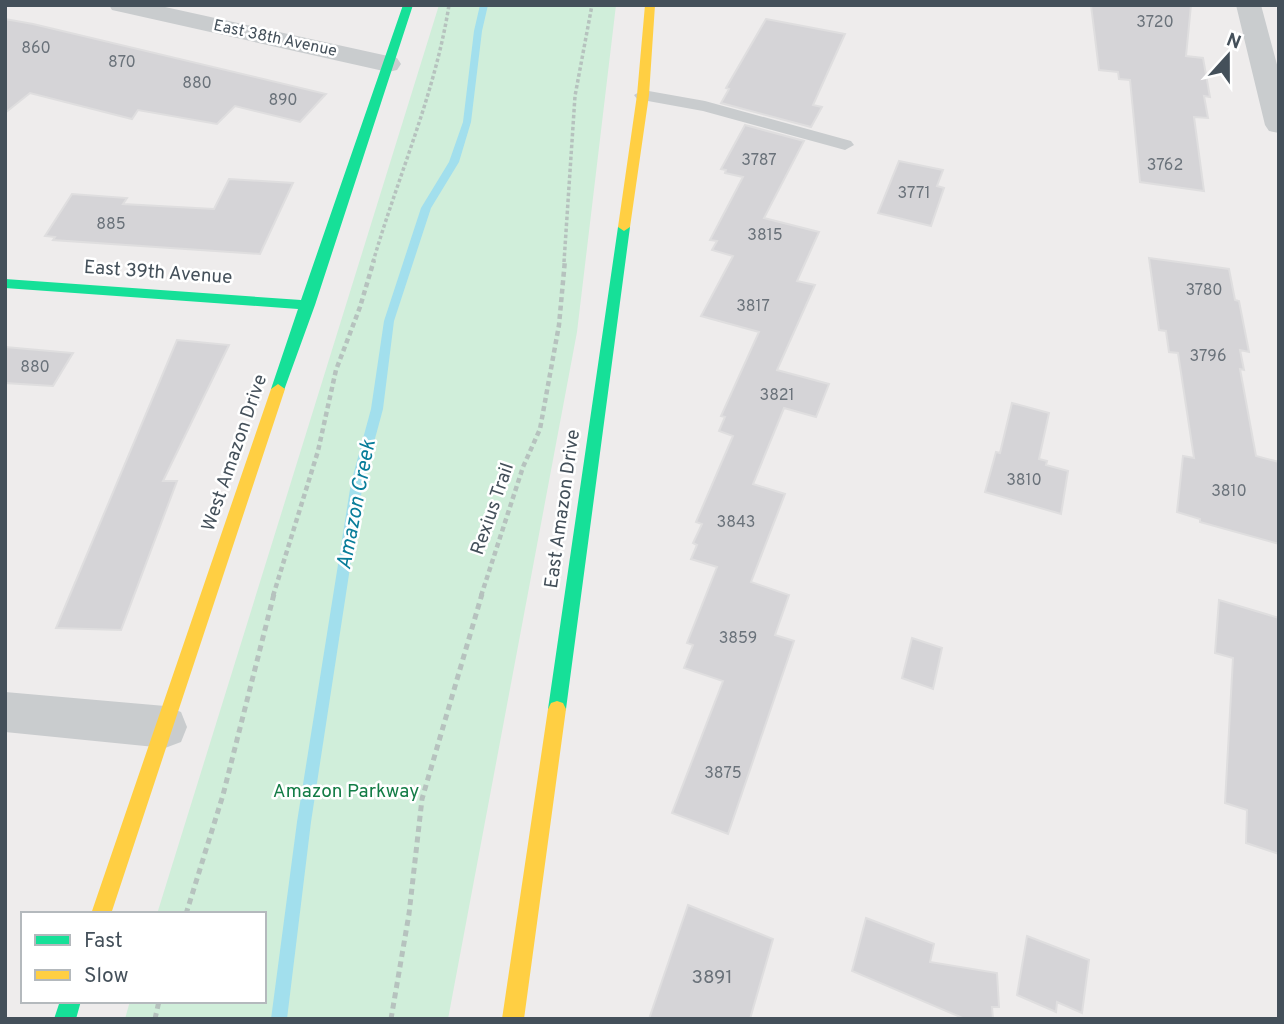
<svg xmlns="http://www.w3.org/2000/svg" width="1284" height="1024" font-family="Overpass,sans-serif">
	<rect width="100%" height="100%" fill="#eeecec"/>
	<path fill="#d0eeda" d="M439,5H616L577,332L448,1019H125L130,1001H264V914H157Z"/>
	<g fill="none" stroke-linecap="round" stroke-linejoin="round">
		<path fill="#a2dfed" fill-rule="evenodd" d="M480,5H488L482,31L471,122L459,162L431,208L394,321L383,409L363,483L311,822L287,1019H271L297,822L351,483L371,409L384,321L421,208L449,162L463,122L474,31Z"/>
	</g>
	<path fill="#d5d4d7" stroke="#dfdedf" stroke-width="2" d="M1091,5H1191L1186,56L1203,58L1210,97L1204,96L1208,118L1194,117L1204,191L1140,182L1130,80L1119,79L1118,72L1099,70Z
		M5,19L33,24L326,94L300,122L235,106L217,124L138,110L132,119L30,93L5,113Z
		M766,19L845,34L813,105L822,107L811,127L721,103L729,89L726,88Z
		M745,125L804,141L764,218L819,232L797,281L815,285L777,370L829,384L816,417L784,408L753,484L785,494L751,582L789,595L775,635L794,641L728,834L672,813L723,681L684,668L693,645L687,643L717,567L691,559L697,545L693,543L702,524L696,522L733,436L719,431L725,417L721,416L759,332L701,316L733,256L712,250L717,241L710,240L743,177L725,173L726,170L721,169Z
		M899,161L943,170L937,186L944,188L931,226L878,213Z
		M229,179L293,183L260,254L53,240L55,237L45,236L72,194L127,198L123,204L214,209Z
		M1149,258L1229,269L1235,300L1239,301L1249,352L1240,350L1244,370L1240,369L1256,456L1279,462V544L1200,522V519L1177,512L1183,456L1194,458L1178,353L1169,352L1166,331L1159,330Z
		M177,340L229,345L163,481H177L121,630L56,628Z
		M5,347L73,353L53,386L5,383Z
		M1012,403L1049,413L1039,459L1047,461L1046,465L1068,471L1061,514L985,492L996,452L1000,453Z
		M1219,600L1279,618V854L1246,843L1247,810L1225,803L1233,658L1215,653Z
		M912,638L942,648L933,689L902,678Z
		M688,905L773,939L750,1019H649Z
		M866,918L934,944L930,962L997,973L999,1007H992L993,1019H965L852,971Z
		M1027,936L1089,960L1082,1013L1057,1002L1056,1012L1017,995Z"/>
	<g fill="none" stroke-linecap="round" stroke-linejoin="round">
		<path stroke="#b6c2be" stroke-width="3.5" stroke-dasharray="3.5 2.5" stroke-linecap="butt" d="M373,262C398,176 435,94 449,5
			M564,262L575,96L592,5"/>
		<path stroke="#b6c2be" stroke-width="4.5" stroke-dasharray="5 3.5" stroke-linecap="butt" d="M273,596L318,451L336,370L360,307L374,260
			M481,596L523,467L540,429L559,325L565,260"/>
		<path stroke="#b6c2be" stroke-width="5" stroke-dasharray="6 4.5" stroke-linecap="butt" d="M186,914L223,795L274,594
			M155,1019L159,1001
			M391,1019L409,914L422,799L482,594"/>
		<path fill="#c9ccce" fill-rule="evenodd" d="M643,90L705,101L851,141L854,145L845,150L703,111L637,99L634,95Z"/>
		<path fill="#c9ccce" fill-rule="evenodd" d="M109,5H156L388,56L397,58L401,64L397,70L388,72L121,12L112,10Z
			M1236,5H1261L1279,72V133L1269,131L1265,125Z
			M5,692L165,706L181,712L187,727L181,742L165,748L5,732Z"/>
		<path fill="#16e098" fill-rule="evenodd" d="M403,5H413L315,305L283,393L278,394L271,389L298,309L5,288V279L301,300Z
			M624,223L630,227L566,709L563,715L557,717L551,715L548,709L618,227Z
			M60,1001H81L76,1019H54Z"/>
		<path fill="#ffcf43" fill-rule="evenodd" d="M645,5H655L649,95L630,227L624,231L618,227L637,95Z
			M278,384L285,389L111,914H91L271,389Z
			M557,701L563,703L566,709L524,1019H502L548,709L551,703Z"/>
	</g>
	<g text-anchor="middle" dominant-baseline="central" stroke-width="5" stroke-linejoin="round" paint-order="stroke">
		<g font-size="16" fill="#6a727a">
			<text x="1155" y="23">3720</text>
			<text x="36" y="49">860</text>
			<text x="122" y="63">870</text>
			<text x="197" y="84">880</text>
			<text x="283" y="101">890</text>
			<text x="759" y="161">3787</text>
			<text x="1165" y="166">3762</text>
			<text x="914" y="194">3771</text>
			<text x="111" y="225">885</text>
			<text x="765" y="236">3815</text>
			<text x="1204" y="291">3780</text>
			<text x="753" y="307">3817</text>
			<text x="1208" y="357">3796</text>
			<text x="35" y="368">880</text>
			<text x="777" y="396">3821</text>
			<text x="1024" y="481">3810</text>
			<text x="1229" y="492">3810</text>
			<text x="736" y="523">3843</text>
			<text x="738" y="639">3859</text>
			<text x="723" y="774">3875</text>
		</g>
		<g font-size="16" fill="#44505a" stroke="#fff">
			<text transform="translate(275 39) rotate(12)">East 38th Avenue</text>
		</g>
		<g font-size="19" fill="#44505a" stroke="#fff">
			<text transform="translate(158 273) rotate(4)">East 39th Avenue</text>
			<text transform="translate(235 453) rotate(-71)">West Amazon Drive</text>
			<text transform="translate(493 509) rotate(-71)">Rexius Trail</text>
			<text transform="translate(563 509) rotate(-82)">East Amazon Drive</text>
		</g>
		<g font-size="19" fill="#137c46" stroke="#fff">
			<text x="346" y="792">Amazon Parkway</text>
		</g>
		<g font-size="19" fill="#6a727a">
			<text x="712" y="978">3891</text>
		</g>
		<g font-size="21" font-style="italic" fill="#097d9a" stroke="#fff">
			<text transform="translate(357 505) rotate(-79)">Amazon Creek</text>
		</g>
	</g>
	<rect width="1284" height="1024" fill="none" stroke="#44505a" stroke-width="14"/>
	<rect x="21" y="912" width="245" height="91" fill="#ffffff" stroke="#b4b9bd" stroke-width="2"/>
	<rect x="35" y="935" width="35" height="10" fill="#16e098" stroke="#b4b9bd" stroke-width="2"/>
	<text x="84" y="947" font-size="21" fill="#44505a">Fast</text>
	<rect x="35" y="970" width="35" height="10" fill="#ffcf43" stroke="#b4b9bd" stroke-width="2"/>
	<text x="84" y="982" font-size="21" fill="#44505a">Slow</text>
	<g transform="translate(1228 56) rotate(21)" stroke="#ffffff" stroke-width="5" paint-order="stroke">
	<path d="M0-5L12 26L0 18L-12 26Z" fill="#44505a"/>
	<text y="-10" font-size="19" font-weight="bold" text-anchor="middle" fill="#44505a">N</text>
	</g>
</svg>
